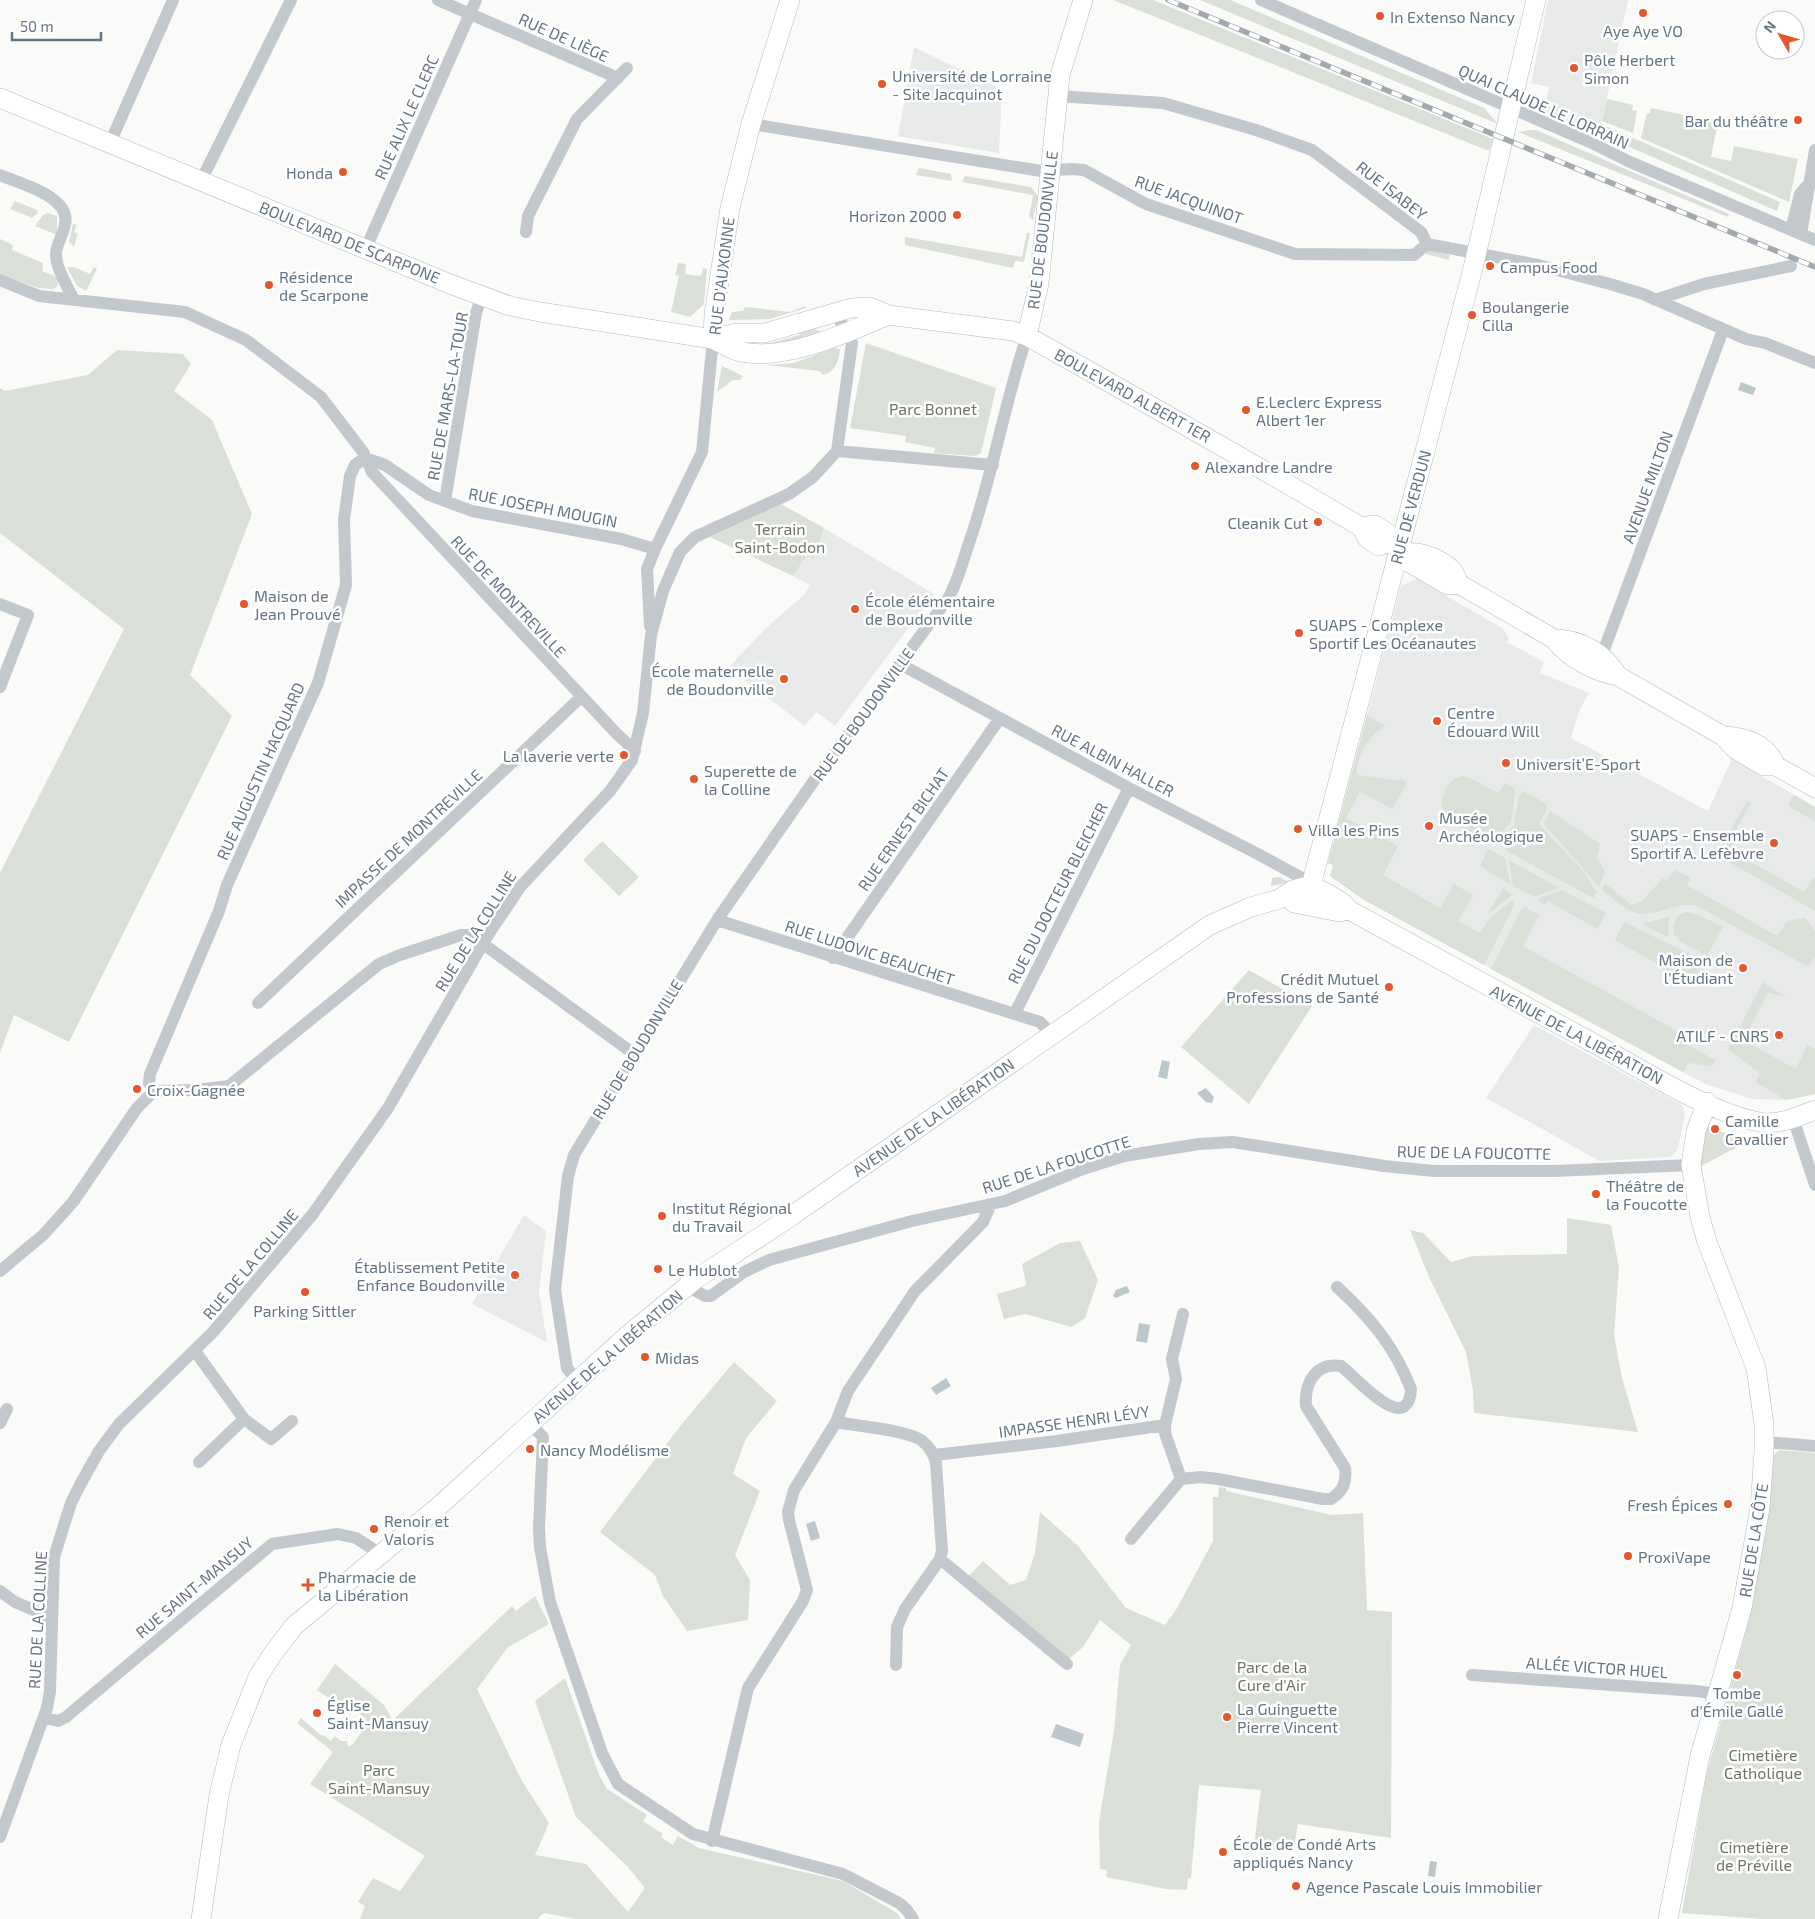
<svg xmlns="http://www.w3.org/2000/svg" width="1815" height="1919" font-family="'Exo 2',sans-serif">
	<rect width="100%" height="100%" fill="#fafaf8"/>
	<path fill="#e8e9e9" d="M1548,0H1628L1599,135L1544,111L1549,87L1531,83Z
		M914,47L1002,90L999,153L898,136Z
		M824,528L934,594L835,726L816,712L805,726L728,668L766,628L804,595L810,585L793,576L807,555L815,557Z
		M1417,579L1502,628L1509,638L1507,642L1544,662L1540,673L1589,693L1579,711L1571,738L1708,811L1732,759L1815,807V1094L1786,1100L1753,1099L1705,1084L1364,900L1330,876L1333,865L1328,863L1401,586Z
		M1534,1025L1682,1105L1685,1114L1678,1149L1671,1157L1600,1161L1486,1098Z
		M524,1215L546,1231L539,1292L547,1342L472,1304Z"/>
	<path fill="#dadfd7" d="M1113,0H1153L1493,139L1489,151Z
		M1200,0H1230L1484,108L1498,124Z
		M1607,99L1633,105L1632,110L1637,111L1633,133L1602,121Z
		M1651,108L1718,122L1711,157L1731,161L1734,146L1798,159L1789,202L1641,138L1647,113H1650Z
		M1601,124L1780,202L1777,211L1611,139V136L1600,131Z
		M1530,130H1536L1729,214L1728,217L1518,132Z
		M919,168L951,174L952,181L916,175Z
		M965,176L1031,187L1038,196L1033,220L1029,217L1033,195L962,182Z
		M15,201L37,210L38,213L32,218L10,209Z
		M48,213L57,216V235L35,226L43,215Z
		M73,224L77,225L74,232L78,234L74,246L69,242Z
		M1027,233H1030L1024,262L1015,261L1013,268L905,245V237L1022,257Z
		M0,239L13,245L12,250L43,263L42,271L57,277L58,285L54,289L38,288L0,274Z
		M1427,249L1450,255L1449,260L1426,254Z
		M678,263L686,264L685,274L701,276L703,268L707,269L704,304L690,317L671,312L679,276L675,275Z
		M67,267H74L90,274L94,267L97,269L86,291L77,286Z
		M805,306L806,308L770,319L729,320L732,312L743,311L745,307L790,312Z
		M812,328L824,333L780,347L764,345L799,335L804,330Z
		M866,343L996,388L981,453L975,456L934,453L935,448L905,442L906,436L850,428Z
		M834,348L840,349C839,361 835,373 822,375L820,371L766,365L794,363Z
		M117,350L183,354L191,364L174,391L212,420L252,514L190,675L232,716L69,1042L14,1015L0,1053V873L124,629L0,533V388L5,391L88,375Z
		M722,366L743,376L740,380H733L717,392Z
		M781,504L824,528L814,558L807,555L793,576L710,537Z
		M1367,716L1386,726C1370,732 1355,758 1357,775L1400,781L1401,779L1407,783L1392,809L1360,791L1346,818L1398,846L1383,875L1440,908L1454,884L1473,895L1458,921L1480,933L1488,920L1511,901L1514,902V906L1484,965L1364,900L1330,876L1333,865L1328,863Z
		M1462,776L1470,778L1498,793L1505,783L1515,789L1511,822L1491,843C1472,832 1430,820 1445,791C1450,783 1452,778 1462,776Z
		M1524,791L1546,804L1547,810L1539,824L1583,871L1597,893L1593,898L1507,851L1506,835L1514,825L1519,795Z
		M1794,795L1815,807V821L1788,806Z
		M1747,801L1751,803L1735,831L1738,836L1730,850L1804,892L1813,878H1815V911L1717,855Z
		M1550,811L1600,844L1597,858L1605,872L1599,887L1544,824Z
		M602,841L639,877L619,896L583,860Z
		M1488,849L1505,858L1510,884L1480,866Z
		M1509,860L1559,888L1534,897L1513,886Z
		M1675,870L1691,878L1687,885L1777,936L1787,921L1805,918L1815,931V958L1807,966L1697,906C1688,903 1679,906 1670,908C1635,920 1631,913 1603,891V886L1606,884L1632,905L1642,901L1663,878L1667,881Z
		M1280,877L1287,881V883L1271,886L1272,878Z
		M1503,888L1512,895L1488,914Z
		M1562,890L1606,913L1597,929L1548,901L1545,905L1538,901L1539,898Z
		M1525,907L1539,915L1523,946L1677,1031L1681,1033L1677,1039L1715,1060L1712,1066L1688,1063L1683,1072L1491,969L1521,910Z
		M1687,912L1699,915L1723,927L1707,956L1681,942L1674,934C1672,924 1676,914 1687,912Z
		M1669,917L1668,937L1642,924Z
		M1624,922L1704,961L1692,983L1615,940Z
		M1249,970L1312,1006L1249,1104L1181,1047Z
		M1763,982L1785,997L1768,993L1743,1040L1796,1069L1807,1045L1815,1049V1094L1786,1100L1756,1082L1760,1074L1728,1049Z
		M1704,1125L1747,1142L1699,1167Z
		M1567,1218L1611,1225L1619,1268L1614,1335L1622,1378L1638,1432L1474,1413L1473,1390L1466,1352L1430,1279L1410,1230L1423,1233L1451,1262L1473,1256L1567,1254Z
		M1080,1241L1098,1280L1085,1318L1072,1327L1025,1314L1004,1319L997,1294L1025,1286L1026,1283L1022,1264L1060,1243Z
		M734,1362L777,1401L746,1438L733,1474L760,1491L735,1555L750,1580L748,1620L687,1631L663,1596L655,1575L600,1532L681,1425Z
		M1779,1450L1815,1453V1919H1763L1682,1913L1706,1776L1749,1620L1767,1521L1774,1455Z
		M1219,1487L1226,1488V1491L1332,1515L1363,1513L1367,1610L1392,1612L1391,1838L1298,1824L1293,1852L1254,1846L1261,1790L1199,1785L1191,1878H1188L1187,1890L1166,1889L1106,1877L1107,1870L1100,1869L1099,1822L1114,1731L1120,1665L1131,1645L1100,1620L1083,1647L1068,1660L968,1577L983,1561L1010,1585L1026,1580L1035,1553L1040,1512L1078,1546L1126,1608L1165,1625L1176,1610L1213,1541V1497H1218Z
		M535,1596L549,1624L508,1647L477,1689L522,1781L549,1823L535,1855L586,1864L628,1912L645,1888L628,1867L576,1817L535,1701L565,1678L599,1775L607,1789L647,1815L643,1821L663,1834L661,1837L673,1845L678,1836L699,1848L843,1881L897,1913L901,1919H576L544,1913L537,1919H360L365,1906L358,1902L373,1878L400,1891L425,1856L310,1784L333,1752L297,1723L301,1718L322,1736L323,1735L330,1740V1742L335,1736L341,1741H347L348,1746L352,1745L362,1732L358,1729L366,1718L354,1710L350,1715L343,1708L317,1690L335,1664L384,1705L393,1720L512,1606L516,1611Z"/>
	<path fill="#bbc7cb" d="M1741,382L1756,388L1753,395L1738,390Z
		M1162,1060L1170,1062L1167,1079L1158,1077Z
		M1206,1088L1214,1097L1212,1103L1206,1102L1197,1093Z
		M1127,1286L1130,1292L1116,1298L1113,1296L1116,1290Z
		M1139,1323L1150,1325L1147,1343L1136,1341Z
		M946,1378L951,1386L936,1395L931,1388Z
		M815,1521L820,1538L811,1541L806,1524Z
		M1056,1724L1084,1734L1080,1747L1051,1737Z
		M1430,1861L1437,1862L1435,1877L1428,1876Z"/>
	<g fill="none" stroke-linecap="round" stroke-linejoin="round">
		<defs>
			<path id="secondary" d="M0,98L450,284L510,306L540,312L713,339C721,343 729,348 737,351C782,363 847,333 888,315
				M1027,336L1039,283L1060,75L1083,0
				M713,339L736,333H765L851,308L870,307L888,315L1013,331L1027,336C1139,399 1251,462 1361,527L1367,538L1379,546L1388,542
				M713,339L714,315L730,208L751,124L790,0
				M1361,527L1375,525L1387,533L1388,542
				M1389,543L1408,553C1422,551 1442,560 1452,570C1455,573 1457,580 1459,584L1554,639C1569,658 1594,672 1618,676L1723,736L1735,749L1764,766H1776L1815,788
				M1408,553L1410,563L1448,585L1459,584
				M1554,639C1581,639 1604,653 1618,676
				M1723,736C1745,737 1767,744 1776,766
				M1294,903L1339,912L1349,910
				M1306,905L1473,268L1536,0
				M201,1919L219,1795L231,1745L258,1677L272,1655L294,1626L438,1507L628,1335L696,1279L790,1217L1210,925L1251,907L1279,899L1293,890L1304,887L1318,889L1330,895L1343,903L1349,910C1434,957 1520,1003 1606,1050C1648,1073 1713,1114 1760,1122C1779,1125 1798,1117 1815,1110
				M1668,1919L1700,1756L1742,1608L1760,1508L1764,1452V1424L1756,1368L1707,1242L1700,1217L1691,1165L1696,1131L1707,1102"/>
		</defs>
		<use href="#secondary" stroke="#b3babf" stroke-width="20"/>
		<path stroke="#c3c8cc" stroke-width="12" d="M438,0L618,78
			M1261,0L1592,143L1630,162L1815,240
			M1058,96L1163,103L1256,130L1312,150L1421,232L1427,244
			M751,124L1041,171L1072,169L1084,170L1146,204L1295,254L1414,255L1427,244
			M110,143L173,0
			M0,175C20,184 71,196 65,224C64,234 56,244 56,254C56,269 68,287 74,300
			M201,181L291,0
			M1791,230L1800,194L1807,186
			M526,232L528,216L577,119L627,68
			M1801,234L1815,150
			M1427,244L1538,265L1610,284L1643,294L1746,339L1765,343L1815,363
			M366,248L476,0
			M0,280L39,296L185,312L246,340L321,397L363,452L372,472L616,733L635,751
			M1655,300L1704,284L1791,266
			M837,451L993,465
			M365,458L385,465L429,495L472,511L621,539L655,549
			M445,501L476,313L482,296
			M0,604L28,615L0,687
			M650,626L647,569L655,549L702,452L713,339
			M1599,654L1605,647L1723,330
			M900,664L1129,788L1254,852L1302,878L1310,887
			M717,920L1040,1022L1052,1035
			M833,958L1000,718
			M258,1003L581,697
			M1015,1013L1129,788
			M154,1091L149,1083L150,1074L219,911L227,885L318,683L346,585L344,520L350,476L355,465L365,458
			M1793,1118L1815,1185
			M0,1271L43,1235L73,1202L137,1108L154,1091L197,1090L229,1086L379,964L400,955L461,935H471L634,1054
			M687,1286L705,1296H711L744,1272L769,1260L912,1221L1005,1201L1083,1169L1124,1156L1199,1144L1233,1142L1384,1166L1434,1171H1554L1691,1165
			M195,1351L244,1419L271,1439L292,1421
			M577,1381L567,1368L555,1290L568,1176L574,1155L717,920L820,772L949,597C958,580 963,561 969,543C993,475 1004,404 1027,336
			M836,1422C857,1426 905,1430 921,1440C929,1446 934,1454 936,1463L942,1551L940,1559L905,1609L897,1627L896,1665
			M0,1423L7,1409
			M530,1424L543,1437L539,1528L540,1547L550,1602L602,1753L618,1784L693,1834L843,1874L899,1903L907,1910L913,1919
			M1765,1442L1815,1446
			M934,1455L1057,1441L1165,1425
			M199,1462L244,1419
			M1181,1479L1165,1433V1425L1176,1379L1172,1359L1183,1314
			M1131,1539L1181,1479L1201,1477L1218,1479L1323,1499H1331C1343,1491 1347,1482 1345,1468L1306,1406C1304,1383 1316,1362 1341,1366C1354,1375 1408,1439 1411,1389C1395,1347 1370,1317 1337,1287
			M940,1559L1067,1664
			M0,1591L15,1602L52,1618
			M1472,1675L1696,1691L1718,1694
			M45,1718L58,1721L66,1717L272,1544L338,1534L356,1538L382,1555
			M0,1837L47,1708L50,1691L54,1557L71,1503L81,1483L99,1451L119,1424L213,1332L312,1215L388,1108L488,935L521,886L610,791L632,760L643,713L651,635L663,591L680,552L695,537L789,494L813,477L837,451L852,343L835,311
			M712,1841L748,1688L803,1601L807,1590L789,1520L788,1512L794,1490L836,1422L848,1391L915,1291L983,1222L991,1204"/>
		<use href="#secondary" stroke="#fff" stroke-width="19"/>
		<defs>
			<path id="rail" d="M1168,0L1815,267"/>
		</defs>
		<use href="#rail" stroke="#a2aab0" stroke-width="5.5"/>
		<use href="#rail" stroke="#fff" stroke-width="4" stroke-dasharray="11" stroke-linecap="butt"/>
	</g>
	<g fill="#e4572e" stroke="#fff" stroke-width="2">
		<circle cx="1643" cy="13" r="5"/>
		<circle cx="1380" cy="16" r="5"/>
		<circle cx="1574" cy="68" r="5"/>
		<circle cx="882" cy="84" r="5"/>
		<circle cx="1798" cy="120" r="5"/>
		<circle cx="343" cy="172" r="5"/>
		<circle cx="957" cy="215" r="5"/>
		<circle cx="1490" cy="266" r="5"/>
		<circle cx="269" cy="285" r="5"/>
		<circle cx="1472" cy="315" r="5"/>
		<circle cx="1246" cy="410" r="5"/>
		<circle cx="1195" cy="466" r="5"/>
		<circle cx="1318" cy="522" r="5"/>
		<circle cx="244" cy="604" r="5"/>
		<circle cx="855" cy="609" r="5"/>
		<circle cx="1299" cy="633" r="5"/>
		<circle cx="784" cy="679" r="5"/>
		<circle cx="1437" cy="721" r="5"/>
		<circle cx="624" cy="755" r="5"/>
		<circle cx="1506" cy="763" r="5"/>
		<circle cx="694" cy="779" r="5"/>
		<circle cx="1429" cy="826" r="5"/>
		<circle cx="1298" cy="829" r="5"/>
		<circle cx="1774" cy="843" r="5"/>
		<circle cx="1743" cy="968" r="5"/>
		<circle cx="1389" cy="987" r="5"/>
		<circle cx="1779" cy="1035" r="5"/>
		<circle cx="137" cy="1089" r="5"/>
		<circle cx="1715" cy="1129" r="5"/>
		<circle cx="1596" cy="1194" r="5"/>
		<circle cx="662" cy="1216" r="5"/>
		<circle cx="658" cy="1269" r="5"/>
		<circle cx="515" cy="1275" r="5"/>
		<circle cx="305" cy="1292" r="5"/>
		<circle cx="645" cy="1357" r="5"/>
		<circle cx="530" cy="1449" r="5"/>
		<circle cx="1728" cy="1504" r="5"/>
		<circle cx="374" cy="1529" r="5"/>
		<circle cx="1628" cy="1556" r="5"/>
		<path d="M305.5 1577.5h5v5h5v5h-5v5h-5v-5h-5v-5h5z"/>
		<circle cx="1737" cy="1675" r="5"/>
		<circle cx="317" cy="1713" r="5"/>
		<circle cx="1227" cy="1717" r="5"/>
		<circle cx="1223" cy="1852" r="5"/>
		<circle cx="1296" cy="1886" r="5"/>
	</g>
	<g text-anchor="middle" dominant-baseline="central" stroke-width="5" stroke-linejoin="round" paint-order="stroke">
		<g font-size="16" fill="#657683" stroke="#fff" text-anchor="start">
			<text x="1390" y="16">In Extenso Nancy</text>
			<text x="1643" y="30" text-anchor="middle">Aye Aye VO</text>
			<text x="1584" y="59">Pôle Herbert<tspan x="1584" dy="18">Simon</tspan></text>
			<text x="892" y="75">Université de Lorraine<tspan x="892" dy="18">- Site Jacquinot</tspan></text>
			<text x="1788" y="120" text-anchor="end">Bar du théâtre</text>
			<text x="333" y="172" text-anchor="end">Honda</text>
			<text x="947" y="215" text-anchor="end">Horizon 2000</text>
			<text x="1500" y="266">Campus Food</text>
			<text x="279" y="276">Résidence<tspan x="279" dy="18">de Scarpone</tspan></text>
			<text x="1482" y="306">Boulangerie<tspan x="1482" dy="18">Cilla</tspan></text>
			<text x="1256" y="401">E.Leclerc Express<tspan x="1256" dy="18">Albert 1er</tspan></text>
			<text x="1205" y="466">Alexandre Landre</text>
			<text x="1308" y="522" text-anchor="end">Cleanik Cut</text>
			<text x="254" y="595">Maison de<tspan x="254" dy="18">Jean Prouvé</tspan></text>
			<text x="865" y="600">École élémentaire<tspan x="865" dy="18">de Boudonville</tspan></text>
			<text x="1309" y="624">SUAPS - Complexe<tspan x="1309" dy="18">Sportif Les Océanautes</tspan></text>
			<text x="774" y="670" text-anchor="end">École maternelle<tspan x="774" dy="18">de Boudonville</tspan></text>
			<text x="1447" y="712">Centre<tspan x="1447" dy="18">Édouard Will</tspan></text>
			<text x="614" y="755" text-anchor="end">La laverie verte</text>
			<text x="1516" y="763">Universit’E-Sport</text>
			<text x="704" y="770">Superette de<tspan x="704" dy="18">la Colline</tspan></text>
			<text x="1439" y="817">Musée<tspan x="1439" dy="18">Archéologique</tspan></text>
			<text x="1308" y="829">Villa les Pins</text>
			<text x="1764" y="834" text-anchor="end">SUAPS - Ensemble<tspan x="1764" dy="18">Sportif A. Lefèbvre</tspan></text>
			<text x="1733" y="959" text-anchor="end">Maison de<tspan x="1733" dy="18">l'Étudiant</tspan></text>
			<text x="1379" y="978" text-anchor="end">Crédit Mutuel<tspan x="1379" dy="18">Professions de Santé</tspan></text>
			<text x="1769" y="1035" text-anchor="end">ATILF - CNRS</text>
			<text x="147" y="1089">Croix-Gagnée</text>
			<text x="1725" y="1120">Camille<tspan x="1725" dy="18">Cavallier</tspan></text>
			<text x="1606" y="1185">Théâtre de<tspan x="1606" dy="18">la Foucotte</tspan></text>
			<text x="672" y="1207">Institut Régional<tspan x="672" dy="18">du Travail</tspan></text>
			<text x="505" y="1266" text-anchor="end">Établissement Petite<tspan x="505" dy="18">Enfance Boudonville</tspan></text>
			<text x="668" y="1269">Le Hublot</text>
			<text x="305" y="1310" text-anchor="middle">Parking Sittler</text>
			<text x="655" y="1357">Midas</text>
			<text x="540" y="1449">Nancy Modélisme</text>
			<text x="1718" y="1504" text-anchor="end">Fresh Épices</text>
			<text x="384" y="1520">Renoir et<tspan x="384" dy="18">Valoris</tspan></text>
			<text x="1638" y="1556">ProxiVape</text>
			<text x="318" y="1576">Pharmacie de<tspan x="318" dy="18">la Libération</tspan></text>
			<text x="1737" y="1692" text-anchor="middle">Tombe<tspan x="1737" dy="18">d'Émile Gallé</tspan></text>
			<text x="327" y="1704">Église<tspan x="327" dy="18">Saint-Mansuy</tspan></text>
			<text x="1237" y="1708">La Guinguette<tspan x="1237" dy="18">Pierre Vincent</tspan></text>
			<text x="1233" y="1843">École de Condé Arts<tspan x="1233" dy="18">appliqués Nancy</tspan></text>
			<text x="1306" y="1886">Agence Pascale Louis Immobilier</text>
		</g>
		<g font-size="16" fill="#657683" stroke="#fff">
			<text transform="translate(564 37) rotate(24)">RUE DE LIÈGE</text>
			<text transform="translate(1544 106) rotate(24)">QUAI CLAUDE LE LORRAIN</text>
			<text transform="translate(406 117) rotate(-66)">RUE ALIX LE CLERC</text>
			<text transform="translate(1392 190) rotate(38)">RUE ISABEY</text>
			<text transform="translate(1189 199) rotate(20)">RUE JACQUINOT</text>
			<text transform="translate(1042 230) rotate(-83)">RUE DE BOUDONVILLE</text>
			<text transform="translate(350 242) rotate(22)">BOULEVARD DE SCARPONE</text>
			<text transform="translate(721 276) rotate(-83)">RUE D'AUXONNE</text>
			<text transform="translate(1133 395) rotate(29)">BOULEVARD ALBERT 1ER</text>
			<text transform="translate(447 396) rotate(-80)">RUE DE MARS-LA-TOUR</text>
			<text transform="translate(1647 487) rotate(-70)">AVENUE MILTON</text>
			<text transform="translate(543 507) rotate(11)">RUE JOSEPH MOUGIN</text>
			<text transform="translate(1410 507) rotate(-75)">RUE DE VERDUN</text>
			<text transform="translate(509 596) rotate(47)">RUE DE MONTREVILLE</text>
			<text transform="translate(863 714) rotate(-54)">RUE DE BOUDONVILLE</text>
			<text transform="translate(1113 760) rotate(28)">RUE ALBIN HALLER</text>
			<text transform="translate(260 771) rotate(-66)">RUE AUGUSTIN HACQUARD</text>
			<text transform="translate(903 829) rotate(-55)">RUE ERNEST BICHAT</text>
			<text transform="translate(408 838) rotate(-43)">IMPASSE DE MONTREVILLE</text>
			<text transform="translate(1057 893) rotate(-63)">RUE DU DOCTEUR BLEICHER</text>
			<text transform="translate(475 931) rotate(-58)">RUE DE LA COLLINE</text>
			<text transform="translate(870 952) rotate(18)">RUE LUDOVIC BEAUCHET</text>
			<text transform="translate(1577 1034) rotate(28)">AVENUE DE LA LIBÉRATION</text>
			<text transform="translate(637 1049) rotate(-59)">RUE DE BOUDONVILLE</text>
			<text transform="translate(933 1117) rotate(-35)">AVENUE DE LA LIBÉRATION</text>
			<text transform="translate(1474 1152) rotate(1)">RUE DE LA FOUCOTTE</text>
			<text transform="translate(1056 1164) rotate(-18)">RUE DE LA FOUCOTTE</text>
			<text transform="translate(250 1264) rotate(-50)">RUE DE LA COLLINE</text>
			<text transform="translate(607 1356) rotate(-41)">AVENUE DE LA LIBÉRATION</text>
			<text transform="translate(1074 1421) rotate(-8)">IMPASSE HENRI LÉVY</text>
			<text transform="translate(1753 1540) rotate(-81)">RUE DE LA CÔTE</text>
			<text transform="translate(194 1587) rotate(-40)">RUE SAINT-MANSUY</text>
			<text transform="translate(37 1620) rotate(-87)">RUE DE LA COLLINE</text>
			<text transform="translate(1597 1667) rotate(4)">ALLÉE VICTOR HUEL</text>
		</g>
		<g font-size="16" fill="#687a64" stroke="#fff">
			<text x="933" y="408">Parc Bonnet</text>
			<text x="780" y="528">Terrain<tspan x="780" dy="18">Saint-Bodon</tspan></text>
			<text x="1272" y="1666">Parc de la<tspan x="1272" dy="18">Cure d'Air</tspan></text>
			<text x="1763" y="1754">Cimetière<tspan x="1763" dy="18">Catholique</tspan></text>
			<text x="379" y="1769">Parc<tspan x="379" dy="18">Saint-Mansuy</tspan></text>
			<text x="1754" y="1846">Cimetière<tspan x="1754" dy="18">de Préville</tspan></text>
		</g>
	</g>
	<g transform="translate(1780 35) rotate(308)"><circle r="24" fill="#ffffff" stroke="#c1c8cd"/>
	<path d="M0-4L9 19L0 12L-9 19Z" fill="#e4572e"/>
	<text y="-8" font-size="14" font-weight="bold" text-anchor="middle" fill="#657683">N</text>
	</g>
	<path d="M12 32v8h89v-8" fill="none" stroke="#657683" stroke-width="2.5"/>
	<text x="20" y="32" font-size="15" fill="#657683" stroke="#ffffff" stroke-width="4" paint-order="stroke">50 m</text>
</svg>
